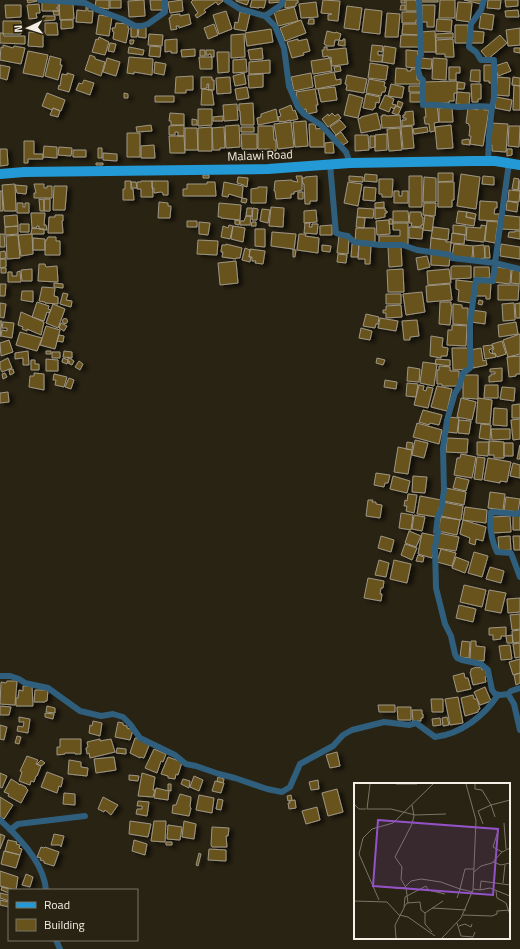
<svg xmlns="http://www.w3.org/2000/svg" width="520" height="949" font-family="'Titillium Web',sans-serif">
	<defs>
		<filter id="shadow"><feDropShadow dx="4.5" dy="2.5" stdDeviation="2" flood-color="#0009"/></filter>
	</defs>
	<rect width="100%" height="100%" fill="#292313"/>
	<path fill="#68531d" stroke="#9e9684" filter="url(#shadow)" d="M27,0H37V1L28,3Z
		M96,0H109V9L95,7Z
		M110,0H121V8H110Z
		M144,0L145,16L129,17L128,1Z
		M150,0H164V10H151Z
		M182,0L183,11L170,13L168,2Z
		M193,0H222L223,1L218,5L216,2L204,10L206,12L197,18L195,15L198,13L191,2Z
		M236,0H249L247,5L236,1Z
		M252,0H266L264,8L259,7V8L250,7Z
		M269,0H281V2L269,3Z
		M285,0H298V3H296V6L285,8Z
		M323,0L340,1L338,21L328,20V15L332,14L321,13Z
		M401,0H405V3H401Z
		M406,0H416L418,11H406Z
		M421,0H438V2H421Z
		M440,0H455V18H439Z
		M464,0H482L481,4Z
		M488,0H501L500,9L487,8Z
		M505,0H518V6L506,7Z
		M42,1L59,4V7H57V9H59V11H42Z
		M316,2L318,17L301,18L299,4Z
		M458,2L472,3L470,22L456,20Z
		M59,3L73,4L74,19L60,20Z
		M39,4L40,13H36L37,18L29,19L27,5Z
		M5,5H21V17L6,18Z
		M401,5H405V10H400Z
		M422,5H435L434,27H427V22H422Z
		M347,6L362,8L359,30L344,28Z
		M86,7L88,8V11H93L92,23L76,22L77,10L86,11Z
		M294,7L298,21L278,26L274,12Z
		M365,9L382,11L380,34L362,32Z
		M518,10L519,17H506L505,11Z
		M53,11H59V15H54Z
		M226,11L232,29L219,34L213,15Z
		M240,12L250,14L246,31L234,29L235,22L238,23Z
		M402,12H418L419,20H416V23H402Z
		M387,13L400,14L398,37H385Z
		M481,13L494,15L492,30L479,28Z
		M180,14V16L189,14L191,24L179,28V26H176L177,29L171,30L169,18L171,17V15Z
		M99,15L112,17L109,36L96,34Z
		M43,16H55V20L43,21Z
		M309,19H314V24H308Z
		M437,19L452,20L451,32L436,31Z
		M61,20H73V28L61,29Z
		M301,20L306,33L285,41L280,28Z
		M3,21H21V34H3Z
		M45,23H57L58,35H45Z
		M116,23L128,24V28H129L126,43L113,39L114,32H113L112,28H115Z
		M214,24L218,35L208,39L204,28Z
		M403,24H418V35L402,34Z
		M455,25H468V43H455Z
		M131,27H138L137,37H131Z
		M139,27H146V38L138,37Z
		M520,28V45L508,46L506,30Z
		M271,29L273,42L247,46L245,33Z
		M327,31L335,33L336,32L341,34L339,40H335L334,46H326V45L324,44Z
		M435,31L436,52H421L420,32Z
		M472,31L484,32L483,43H471Z
		M29,32L43,33V47L28,46Z
		M0,33H3L4,36H25V44L0,43Z
		M453,33V38H436V34Z
		M149,34L163,35L162,46L148,45Z
		M244,34L245,57L231,58V35Z
		M401,35H419V47H400Z
		M500,35L507,43L488,59L481,51Z
		M99,37L109,42L105,55L92,52L96,39L98,40Z
		M177,39V53H171V51L165,52V40Z
		M298,39V41L307,39L310,51L303,53L304,55L292,58L287,42Z
		M343,39H345V46L338,45L339,40L343,41Z
		M453,39L454,57H445V54H436V40Z
		M130,40H134L133,44H130Z
		M110,43L116,44L114,52L108,51Z
		M3,45L13,48L14,46L25,48L21,64L0,60L1,47L3,48Z
		M372,45L383,46L382,52L378,51V55H383L382,62L370,61Z
		M150,46L161,47L160,57L149,56Z
		M384,46L396,48L394,64L382,62Z
		M129,47L144,50L143,55L128,53Z
		M324,47H327V50L346,48L348,64L332,66L331,57L329,58L328,56L323,57L322,50H324Z
		M262,48L263,59L250,60L248,50Z
		M514,48H520V53L514,52Z
		M195,49V56L182,57L181,50Z
		M200,50H205V56H200Z
		M206,50H214V57H211V54H209V55H206Z
		M406,50L418,51L417,68L406,67Z
		M28,51L48,55L43,77L23,73Z
		M217,52H229V72L218,73Z
		M90,55L95,57V59L105,62L101,76L85,70Z
		M50,56L61,59L60,65H62L58,80L45,76Z
		M129,57L153,59L152,75L134,72V74L127,73Z
		M199,57H212V69H200Z
		M107,58L120,62L116,76L103,72Z
		M330,58L332,71L313,74L311,61Z
		M420,58L432,59L431,69L419,68Z
		M433,58L447,59L446,80L432,79Z
		M246,59L247,72L233,73V60Z
		M270,60V73L249,74V62Z
		M155,62L166,64L164,75L154,73Z
		M507,62L511,71L498,76L495,66Z
		M370,63L388,66L386,80L368,78Z
		M0,65L10,67L7,80L0,78Z
		M484,65H493L494,83H489V81H484Z
		M340,66L341,71L335,72L334,67Z
		M449,67H460V73H456V80H449Z
		M396,68L407,69V71H411V69H417V80H420V84H395Z
		M471,70H480V82L470,81Z
		M334,72L336,80L341,79V84L316,89L314,76Z
		M67,73L74,75L69,92L58,89L59,85L60,86L62,74L67,75Z
		M244,73L246,84L235,86L233,76Z
		M311,73L313,87L294,91L291,77Z
		M263,74V87L249,88L248,75Z
		M347,75L367,79L364,93L346,90L347,85L345,84Z
		M193,76V90H186V93H175L176,77Z
		M201,77H212V80H214V90H208L209,84H207V88L201,89Z
		M230,77L231,93L217,94L216,78Z
		M497,77L510,78L509,96L496,95Z
		M513,77L520,78V86L512,85Z
		M369,79L385,82L384,86L386,87L385,92H382L381,96L366,93Z
		M84,80L94,83L90,95L76,90L79,83L82,84Z
		M457,81V93H454V101H449V103L424,104V82Z
		M458,82L465,83L464,89H457Z
		M391,84L404,87L402,98L388,96Z
		M471,84H481V99H478V102H472Z
		M514,85L520,86V110H513Z
		M409,86H422V92H409Z
		M247,87L249,98L237,100L235,89Z
		M335,87L337,100L321,102L318,89Z
		M202,89L212,90L214,105H201Z
		M315,89L318,105H316L317,112L307,114L306,109L301,110L298,105L296,92Z
		M457,92L470,93L469,105L456,104Z
		M47,93L65,100L61,111L53,108L52,110L42,106Z
		M124,93L128,94V98H124Z
		M410,93H421L422,102H410Z
		M349,94L363,98L358,118L344,115Z
		M366,94L380,97L379,103L376,102L375,108H374L373,110L363,108Z
		M385,95L394,99L392,104L396,105L394,109L391,107L389,112L379,108Z
		M155,96H174V102H155Z
		M496,97L512,100L510,111L495,108Z
		M398,101L403,103L401,108L397,106Z
		M253,103L254,125H241L240,111H239V104Z
		M237,104L238,120L224,121L223,105Z
		M291,105L293,111L295,110L298,119L290,121V120L283,122L282,121L279,122L278,117L281,116L279,110Z
		M437,105L439,122L434,123L435,131L430,132L429,124H425L424,117H426L425,106Z
		M396,106L401,108L398,115L392,113Z
		M478,106L484,107V110H489L483,146L470,144L471,136H469L470,127L469,126V124L466,123L468,108L478,110Z
		M452,107L453,122H439V108Z
		M53,108L60,111L58,117L50,115Z
		M198,109H212V125L198,126Z
		M276,109L278,121L258,125L257,118L261,117V114Z
		M413,111L414,125L402,126V120H406V118H403V115H405V112Z
		M170,113L184,114V125H171V121H169Z
		M332,113L335,116L338,114L341,118L328,127L322,119L328,114L329,116Z
		M377,113L381,129L361,133L358,119L361,118V117Z
		M382,115H386V116L400,115L401,127L382,128L381,116H383Z
		M223,116V121H213V117Z
		M192,119L197,120V125H192Z
		M340,120L346,127L336,135L330,127Z
		M306,121L308,146L295,147L293,122Z
		M291,122L294,147L278,149L274,124Z
		M491,123L508,124L506,152L492,151V145H489Z
		M309,124H315L316,129L324,128V147H310Z
		M151,125L152,131L137,132L136,127Z
		M184,125V136H178V132H175V135H169V126Z
		M239,125L240,147L226,148L225,126Z
		M451,125L453,148L437,149L435,127Z
		M258,126H273L274,140H276V151H270V149H258Z
		M412,126L414,148L403,149L401,127Z
		M509,126H520L519,147L508,146Z
		M212,127V151H198V128Z
		M224,127L225,148H220V150H213L212,128Z
		M241,127H254V132H241Z
		M427,127L428,132L414,134L413,129Z
		M185,128H197L198,150H185Z
		M400,128L402,150L389,151L387,129Z
		M341,132L348,142L343,145L341,142L340,143L335,136Z
		M127,133H140V157H127Z
		M241,134H257V149H242Z
		M387,134V150L375,151V135Z
		M355,135H368L369,150L355,151Z
		M169,136H184L185,153H170Z
		M370,136H375V147L370,148Z
		M469,139L470,145L462,144V140Z
		M24,141H34V154H43V159H28V163H24Z
		M333,142L334,153H325V143Z
		M154,145L155,158H141V146Z
		M44,146L57,147V158L43,157Z
		M59,147L72,148L71,156L58,155Z
		M98,148H102V158H98Z
		M0,149H7L8,165L0,166Z
		M507,149H512V155L507,156Z
		M73,150H86V157H73Z
		M103,153L117,154V161L103,160Z
		M96,163H103V165H96Z
		M438,173H453V181L438,182Z
		M365,174L377,175V182L364,181Z
		M461,174L480,177L476,209L457,206Z
		M203,175H209V178H203Z
		M296,176H302V190L294,192V194H291V198L276,199L275,191H274L275,181L292,180V181L298,182Z
		M317,176V201H310V204H305L304,184H303L302,178H305V177Z
		M349,176L363,177V182L349,181Z
		M409,176H422V207H409Z
		M483,176L494,177V185L482,184Z
		M238,177L248,178L247,187L244,186V185L237,183Z
		M424,177L436,178V202H423Z
		M514,178L519,179L518,190L512,189Z
		M379,179H393L392,197H382V194H379Z
		M125,181H131V189H133L134,200H123V189H125Z
		M141,181H152L153,197H141V189H137V182H141Z
		M152,181H168V195H163V193L161,192L154,193V188H152Z
		M519,181H520V191L518,190Z
		M131,182H136L137,188H132Z
		M207,182H215L216,196H183V189H187V184H207Z
		M224,182L243,186L242,198L229,194L228,197L222,196Z
		M348,182L362,184L358,206L344,203Z
		M438,182H454V200H452V207H438Z
		M15,184L16,211H4L2,185Z
		M34,184H44V188H47V186H52V198H34V193H36Z
		M15,185L27,186L26,194L17,193Z
		M54,186H67L65,210H53Z
		M258,187H267L266,203H251V189L258,188Z
		M364,187L376,188L375,201L363,200Z
		M509,190L520,191L519,202L508,201Z
		M0,191H2L3,211H0Z
		M394,191H399V196H402V191H408V203H394Z
		M298,192H303V199H298Z
		M242,198L247,199L246,203L241,202Z
		M39,199L44,200V211H40Z
		M44,199H50V211H44Z
		M480,201L497,202V208H495L494,214H499V221L479,220Z
		M507,201L518,203L517,212L506,210Z
		M159,202L168,203V206H171L170,218H158Z
		M384,202V208H375V203Z
		M17,203H23V207H25V203H29V213H17Z
		M219,203L241,205L240,220L221,218V217H218Z
		M424,203H436L435,216L423,215Z
		M271,207L284,208L283,227L269,226Z
		M247,208H252V216H246Z
		M253,208L258,209L257,220H252Z
		M358,208L374,209L373,218L357,217Z
		M375,208H385V211H387V213H385V217L375,219Z
		M262,209L270,210L268,223L260,221Z
		M316,210L317,222L304,223V211Z
		M393,211H408L409,222H393Z
		M458,211L467,212L466,217L475,219L474,226L456,223Z
		M410,212H421L422,217H423V225H421V227L411,226L412,223H409Z
		M467,212L476,214L475,219L466,217Z
		M31,213H45L44,225H46L47,230L39,229V226H37L36,228H32Z
		M17,215L18,226L5,227L4,216Z
		M55,215H63V221H62L63,233H48L49,217H55Z
		M425,215L434,217L432,231L423,230Z
		M502,215L520,217V230L501,229Z
		M246,216H251L250,225H240V221H244Z
		M357,217L365,218L364,228L356,227Z
		M389,219H392L393,224H389Z
		M235,220L240,221L239,225L235,224Z
		M389,220L390,234L377,235L376,221Z
		M187,221H197V227H187Z
		M487,221L498,222L495,243L485,241Z
		M199,222L210,223L208,235L199,234Z
		M252,222H256V226H251Z
		M305,223H310L309,227H312V224H318L317,234L304,233Z
		M393,223H408V244H379V236H400V230H393Z
		M20,224H29V232H20Z
		M229,225L233,226L230,239L221,237L223,226L228,228Z
		M332,225V235H320V226Z
		M453,225L466,226V235L453,233Z
		M481,225L486,226L484,242L466,240L467,227L481,228Z
		M18,226V234L5,235V227Z
		M233,226L245,228L243,242L231,239Z
		M409,227L423,228L422,239L409,238Z
		M433,227L449,229L448,240L431,238Z
		M32,228L44,229V234H31Z
		M356,228H375V242L355,241Z
		M255,229H265V247L255,246Z
		M515,231H520V239L508,237L509,232H515Z
		M272,232L296,234L294,250H296L295,257H293V249L271,246Z
		M452,233L465,235L464,244L451,243Z
		M0,234H4L5,247H0Z
		M32,234L33,254L21,256L18,235Z
		M299,234H306L305,236L319,238L318,253L297,250Z
		M18,235L20,258L7,259L6,236Z
		M339,236L349,237L348,254L337,253Z
		M48,237H56V241H60V255H45V241H46Z
		M33,238L45,239V250H33Z
		M431,238L446,240V242H451L450,253L430,251Z
		M198,240L218,241L217,255L197,254Z
		M359,243L371,244L370,264H365V259H358Z
		M226,244L242,248L240,258H236V259L222,257L223,252H221L222,245H226Z
		M352,244H359L358,257H351Z
		M454,244L473,246L472,258L452,256Z
		M501,244L520,247V259L500,256Z
		M322,245L331,246L330,252L322,251Z
		M484,245L485,258L474,260L473,246Z
		M401,246L402,266L389,267L388,247Z
		M485,246H489L490,258H485Z
		M245,248L250,250L249,257H251L250,262L242,260Z
		M250,249L265,251L263,264L255,263L256,261H252V257H249Z
		M5,251L6,258L0,259V252Z
		M338,254L347,255L346,263L337,262Z
		M431,254L450,255L449,266L431,265Z
		M427,256L430,267L418,270L416,258Z
		M0,259H6V267L0,268Z
		M236,261L238,283L220,285L218,263Z
		M39,264H45L46,267L57,266L58,282L38,281Z
		M453,266H471V278L451,279V267Z
		M474,267H489L490,278H474Z
		M496,267L511,269L510,284L494,282Z
		M1,268H6V273H1Z
		M32,269V281H22L21,270Z
		M403,269L404,292H388L387,270Z
		M449,269L451,283L428,285L427,271Z
		M512,270L520,271V284L511,283Z
		M20,271L21,282H8V272H12V276H17V272Z
		M456,280L474,282L471,303L458,301L459,290L456,289Z
		M477,282L491,283L490,299H486V296H475Z
		M54,283L63,284V288L54,287Z
		M0,284H6L5,296H0Z
		M450,284L452,300L427,302L426,286Z
		M498,285H519L518,300H498Z
		M42,287L55,288L54,296L58,297V304L45,303V302L39,301Z
		M22,291H33V302L21,300Z
		M422,292L425,312L406,315L403,294Z
		M63,293L68,294L66,300L72,301L71,307L60,304Z
		M386,294H401V304H386Z
		M479,300L483,301L482,305L478,304Z
		M37,302L49,306L48,309L51,310L49,313L47,312L44,321L32,317Z
		M440,302H451V306H452L450,325L439,324Z
		M0,303L6,304L4,318L0,317Z
		M514,303L515,320L503,321L502,304Z
		M520,303V318H516L515,304Z
		M53,304L65,309L58,328L46,323Z
		M453,304L462,305V308H468V325L453,324Z
		M401,305L402,317L386,318V313H383V310H386V306Z
		M472,310L486,312L485,324L471,322Z
		M21,312L44,322L41,335L27,329V331L22,329L23,327L18,325Z
		M366,314L379,317L378,324H376L375,328L363,326Z
		M380,318L398,321L396,331L378,328Z
		M62.5 321a2.5 2.5 0 1 1 5 0a2.5 2.5 0 1 1-5 0Z
		M417,320L419,336L410,337V340H404L402,321Z
		M0,321H2L0,337Z
		M3,322L14,323L12,338L1,336L2,330L7,331V328H2Z
		M516,322L518,334L499,337L498,325Z
		M61,323L67,326L64,331L59,328Z
		M452,325L467,326L466,346L447,345L448,330H452Z
		M46,326L60,330L55,349L40,345Z
		M361,328L372,331L370,340L359,338Z
		M20,332L42,338L37,351L16,345Z
		M520,334V354L508,357L503,340Z
		M59,335L64,336L63,342L57,341Z
		M431,336L443,338L442,347L448,348L447,356H441V358L430,356Z
		M9,340L13,352L1,356L0,343Z
		M502,341L506,354L497,357L495,353L493,354L492,350L494,349L492,344Z
		M492,345L493,348L489,350L490,353L495,354L496,357L485,359L483,346Z
		M452,348H468L469,369L453,370Z
		M481,348L483,361L486,360L487,365L473,368L470,350Z
		M28,351L29,365H23V358L15,359V353Z
		M46,351H51V354H46Z
		M64,351L72,352V358L63,357Z
		M52,352H60V358H52Z
		M520,356V374H516V376L509,377L507,357Z
		M68,357L74,361L72,365L68,363L70,362L68,361Z
		M8,358L12,368L2,372L0,368V362Z
		M63,358L68,360L67,364L62,362Z
		M377,358L385,360L383,365L376,363Z
		M46,359L58,360V371H46Z
		M436,359L450,360V366L435,364Z
		M31,360H35V364H39V370H31Z
		M79,361L83,364L80,370L75,367Z
		M423,362L437,364L434,386L420,383Z
		M439,366L450,367V371H459V386H442V384H437V370H439Z
		M408,367L420,369L419,382L407,381Z
		M502,368V381L489,382V376H491V374H495V372H490V369Z
		M13,369L14,373L10,375L9,370Z
		M5,373L7,377L3,379L2,374Z
		M34,373L44,374V390L29,387L30,376H34Z
		M54,374L67,377L64,387L55,385L56,380H53Z
		M463,375H478V399L463,398Z
		M69,378L74,380L71,389L65,387Z
		M385,380L397,382L396,389L384,387Z
		M407,383L418,384L416,397L406,396Z
		M419,385L424,386L423,390L426,391L427,387L433,388L428,408L414,405Z
		M485,385H498V398H484Z
		M437,386L452,389L447,411L431,407Z
		M502,387L515,388L514,401L500,399Z
		M8,392L9,402L0,403V393Z
		M461,398L476,402L472,420L457,417Z
		M478,398L492,400L490,424L476,423Z
		M520,404V418H512V405Z
		M494,408L507,409V426L493,425Z
		M423,410L442,415L439,425L430,423L429,425L419,422Z
		M448,417L459,418L457,433L447,432Z
		M520,419V439L513,440L511,420Z
		M459,420L471,421L469,434L458,433Z
		M417,423L442,430L439,444L413,437Z
		M481,424L491,425L490,440L479,438Z
		M491,429H510V439L492,440Z
		M447,438L468,439L467,453L446,452Z
		M415,440L428,443L424,458L412,455Z
		M489,441L504,442V458H494V455H489Z
		M407,442L413,443L412,450L406,449Z
		M477,442H489L488,456L477,455Z
		M504,443H513V456H504Z
		M520,445V459H517Z
		M398,447L412,450L408,474L394,472Z
		M461,454L476,457L472,478L454,475L457,458H460Z
		M477,457L485,458L482,480L474,479Z
		M488,458L511,462L507,482L500,481V483L484,480Z
		M513,463L520,465V478L510,476Z
		M376,473L390,475L388,483H385L384,487L374,485Z
		M393,476L410,481L407,493L390,489Z
		M413,476L427,477L425,493L412,492Z
		M456,477L469,480L466,491L453,488Z
		M446,488L466,492L464,505L444,501Z
		M490,492L505,494L503,510L488,508Z
		M408,494L417,495L414,513L406,511L407,506H404L405,500L407,501Z
		M420,496L441,500L437,517L417,514Z
		M506,497L520,499L518,512L504,510Z
		M368,500H373L372,502H376V504L382,505L380,518L366,516Z
		M443,502L463,506L461,520L441,516Z
		M465,507L487,510L486,523L463,520Z
		M401,513L413,515L411,530L399,528Z
		M414,515L425,517L422,531L412,529Z
		M513,515H520V530H513Z
		M510,516L511,532L492,533V517Z
		M441,517L460,520L457,535L438,531Z
		M463,520L486,527L483,541L476,539L475,545L469,543L470,538L460,534Z
		M409,531L421,536L416,547L405,543Z
		M422,533L437,536L432,558L418,554Z
		M439,533L459,537L456,551L436,548Z
		M381,536L394,540L391,552L378,548Z
		M510,536L511,550L499,551L498,537Z
		M513,536H520V550H514Z
		M405,544L417,548L412,560L401,555Z
		M441,549L456,553L452,566L437,562Z
		M474,552L488,556L482,577L468,573Z
		M418,555L424,557L423,562L416,561Z
		M456,557L469,562L465,573L452,568Z
		M379,560L389,563L386,577L375,575Z
		M394,560L411,564L407,583L390,579Z
		M490,567L504,571L501,583L486,579Z
		M368,578L384,581L383,588H381L380,594H382L381,601L364,598Z
		M464,585L486,590L482,607L460,602Z
		M489,590L506,593L501,613L485,610Z
		M520,598V612L508,613L507,599Z
		M459,605L476,609L473,622L456,618Z
		M520,614V629L512,630L510,615Z
		M506,627V636H501V639L493,640V635H489V628Z
		M520,630V642L513,643L512,631Z
		M512,635L513,643H507L506,636Z
		M462,641L470,642L469,658L460,657Z
		M471,641H476V646L485,647L484,661L470,660Z
		M520,643V657L515,658L513,644Z
		M510,645L512,659L501,660L499,646Z
		M520,659V673L513,675L509,662Z
		M477,667L478,668L481,667L482,670L485,669L487,676L485,677L486,682L473,685L470,672L471,671V669Z
		M464,673L465,678H468L471,689L457,692L453,676Z
		M520,673V683L516,685L514,675Z
		M7,681H17L15,705L0,704L1,682L6,683Z
		M23,686H32L33,706H16V698H18L19,690L23,691Z
		M485,687L491,701L480,705L474,692Z
		M35,690H48L47,701H45V702H34Z
		M473,695L474,699H477L480,709L478,710V712L465,716L461,698Z
		M458,697L463,723L450,725L445,699Z
		M431,699H443V712H432Z
		M378,705H395V712H379Z
		M0,706L11,707L9,715H0Z
		M47,706L55,708V713L46,712Z
		M397,707H411V720H398Z
		M412,710H422V714H423V718H421V721H413Z
		M45,713L54,714L53,719L45,717Z
		M19,717L30,719L28,733L17,731L18,726L23,727L24,722H19Z
		M447,717L449,725L443,726L442,718Z
		M440,718L441,725L433,726L432,719Z
		M93,721L102,723L100,736L89,733L90,725L92,726Z
		M118,722L123,723V725L127,726V728L133,730L130,740L115,737Z
		M0,725L7,727L4,740L0,739Z
		M17,736L21,737L19,744L15,743Z
		M135,738L150,743L144,758L140,757V758L130,753Z
		M60,739H81V754H75V753H65V754L57,755V747H60Z
		M100,739V741L111,739L115,752L90,758L89,753L87,754L86,748L88,747L87,742Z
		M117,748L126,749V754L116,753Z
		M154,749L166,754L163,762L161,761L157,773L145,768Z
		M337,752L340,766L330,768L326,755Z
		M27,756L38,760L36,764L41,766L37,776H36L34,782L31,781L30,785L19,781L22,772L20,771Z
		M114,757L116,770L96,773L94,759Z
		M168,757L182,762L178,775L176,774L175,779L168,778V776L161,774Z
		M41,760L45,763L41,766L37,764Z
		M69,760L81,762V767L88,768L87,776L68,774Z
		M47,772L63,778L61,787L59,786L57,793L41,787Z
		M0,773L7,776L2,788L0,787Z
		M142,773L155,777L153,790H155L153,797L138,796Z
		M129,775L139,776L138,781L129,780Z
		M194,776L203,780L199,791L190,787Z
		M218,777L224,779L223,783L217,781Z
		M11,779L19,784V785L20,784L26,787V788L28,790L21,803L8,796L9,794L4,792Z
		M183,779L190,781L189,788L181,784Z
		M318,780L319,789L311,790L309,782Z
		M215,781L224,783L221,793L212,791Z
		M168,784H171V791L168,790Z
		M156,788L169,791L168,800L154,798Z
		M337,789L343,812L328,816L322,793Z
		M64,793L75,794V805L63,804Z
		M180,794L191,797L190,807L191,808L189,816L172,813L173,805H176Z
		M199,795L214,798L212,813L196,810Z
		M291,795L292,800L288,801L287,796Z
		M0,797L13,805L4,819L0,817Z
		M103,797L118,805L111,815L105,810L104,812L98,809Z
		M218,799L223,800L221,810L216,809Z
		M295,800L296,808L289,809L288,803H290L289,801Z
		M138,801L149,802L147,816L136,814L137,809H142V806H137Z
		M317,807L320,820L306,824L302,811Z
		M130,821L151,824L148,837L129,834Z
		M154,821H166L165,842L151,841Z
		M184,821L196,824L194,839L182,837Z
		M168,825L182,827L180,840L167,839Z
		M212,827L229,828L228,836H226L227,847H212L211,845Z
		M0,834L5,836L0,849Z
		M54,834L64,836L61,847L60,845H51Z
		M8,840L17,842L16,844L20,845L19,848L22,849L20,855L5,851Z
		M134,840L147,844L145,855L132,851Z
		M166,842H172V845H166Z
		M41,847L44,848L45,847L59,852L54,866L44,863V861L40,860L41,858L37,857Z
		M209,849L226,850V861L208,860Z
		M4,851L20,855L16,868L1,864Z
		M199,853L201,854L198,866L196,865Z
		M0,871L18,877L16,890L0,886Z
		M26,874L33,877L30,887L22,885Z
		M2,887L12,890H9V893L1,890Z
		M0,893L9,895V901L0,898Z
		M0,900L9,902V907L0,905Z"/>
	<g fill="none" stroke-linecap="round" stroke-linejoin="round">
		<path stroke="#2f5f7c" stroke-width="6" d="M40,0L85,3L98,10L122,19L135,26H142L148,24L165,12V0
			M226,0L240,9L265,16L275,26L284,48L289,86L298,107L304,114L321,125L346,152L350,163
			M419,0L421,55L419,58L418,70L420,77L423,80V105C435,104 446,106 458,107C469,107 481,105 492,107L489,136L488,161
			M484,0L481,10L471,24L469,47L476,52L481,60H494V98L492,107
			M265,16L281,5L283,0
			M509,163L495,263L520,269
			M330,164L336,233L342,235L348,236L354,242L380,245H403L417,250L451,255L452,258L495,263L493,281L476,280L470,323V368L463,373L459,387L455,393L447,420L443,448L444,490L441,512L438,515L436,532H438L435,547L436,588L445,624L451,636L455,654L457,658L462,660L481,664L488,670L492,690L495,694L500,695L508,694L514,704L520,730
			M520,512L519,514L491,512C489,527 491,539 497,552L511,553L520,577
			M0,676H10L19,679L25,683L48,688L80,711L101,716L113,714L123,717L130,724L140,738L175,755L186,764L196,766L219,774L235,778L267,789L282,792L290,787L300,764L333,746L343,735L352,730L384,722L409,725L416,723L435,737C461,734 484,716 498,695
			M508,694L511,691L520,688
			M0,820C19,837 44,864 46,890
			M10,830L18,824L85,816
			M56,940L60,949"/>
		<path stroke="#2399d5" stroke-width="10" d="M0,174L24,172L268,169L350,163L473,161H495L520,165"/>
	</g>
	<g text-anchor="middle" dominant-baseline="central" stroke-width="3" stroke-linejoin="round" paint-order="stroke">
		<g font-size="12" fill="#f3efe5" stroke="#292313">
			<text transform="translate(260 155) rotate(-2)">Malawi Road</text>
		</g>
	</g>
	<g transform="translate(354 783)">
		<rect width="156" height="156" fill="#292313"/>
		<path fill="none" stroke="#7a7567" stroke-width="1" d="M16,1L13,26H37L61,32L92,31M42,1H63M121,1V6L128,7L137,22L124,28L129,41M0,21L5,26H12M137,22L156,17M137,22L141,34M150,40L152,66M143,51L139,64L148,69M139,79L147,82L156,80M120,89L127,83L138,80L148,69L156,65M149,100L151,82M51,103L47,96L48,84L41,74L58,41L60,33L58,22M52,104L54,120M41,105H50L57,98L67,96L87,99L106,106L111,86H120M119,106L126,107L127,98L156,102M126,107L136,105L156,113M142,108L143,115L152,120L156,132M103,115L106,106L119,109M25,117L5,71L9,55L18,46L39,40L79,1M0,118L33,119L45,132L54,134L81,153M50,124L53,120L66,119L67,127L71,130M78,125L112,127M109,132L138,133L143,131V128L156,127M103,140L107,153L119,154L121,149M105,143L111,141L117,144L118,141M78,149L71,141V130L89,118M42,155L41,142L50,125L51,114L72,103L74,107L91,111M88,155L107,135L119,107L122,37L112,1"/>
		<path fill="#9353c7" fill-opacity="0.15" stroke="#9353c7" stroke-width="2" d="M24,37L144,46L139,112L19,103Z"/>
		<rect width="156" height="156" fill="none" stroke="#f3efe5" stroke-width="2"/>
	</g>
	<rect x="8" y="889" width="130" height="52" fill="#292313" stroke="#7a7567"/>
	<rect x="16" y="902" width="20" height="6" fill="#2399d5" stroke="#7a7567"/>
	<text x="44" y="909" font-size="12" fill="#f3efe5">Road</text>
	<rect x="16" y="919" width="20" height="12" fill="#68531d" stroke="#7a7567"/>
	<text x="44" y="929" font-size="12" fill="#f3efe5">Building</text>
	<g transform="translate(28 28) rotate(266)" stroke="#292313" stroke-width="3" paint-order="stroke">
	<path d="M0-3L7 15L0 10L-7 15Z" fill="#f3efe5"/>
	<text y="-6" font-size="11" font-weight="bold" text-anchor="middle" fill="#f3efe5">N</text>
	</g>
</svg>
